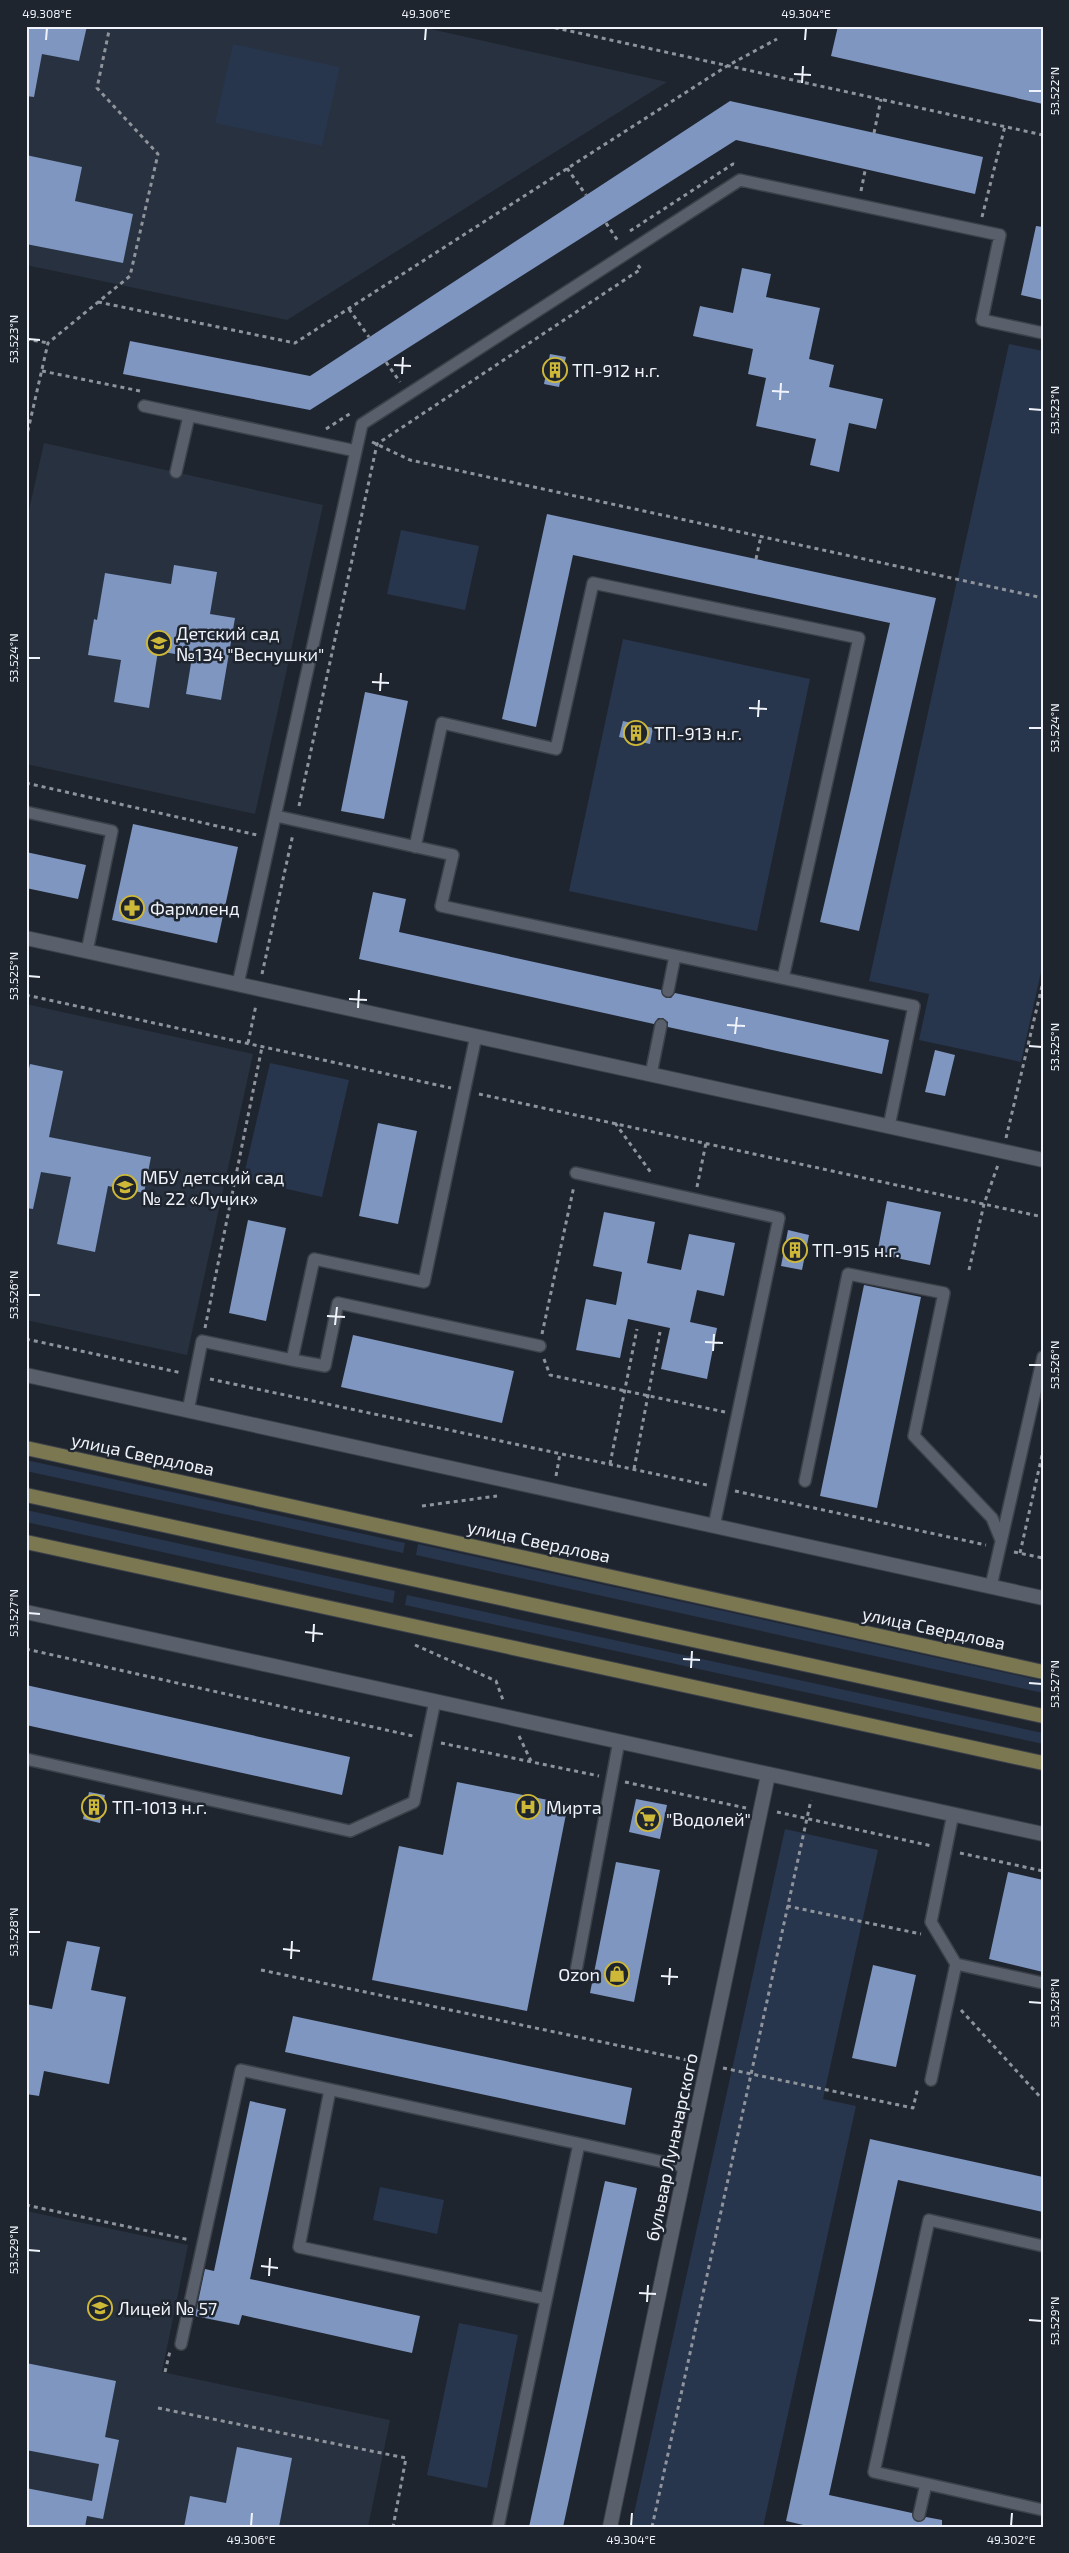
<svg xmlns="http://www.w3.org/2000/svg" width="1069" height="2553" font-family="'Exo 2',sans-serif">
	<rect width="100%" height="100%" fill="#1f252f"/>
	<path fill="#28313f" d="M26,26H417L667,82L287,320L26,265Z
		M44,443L323,505L255,814L26,764V523Z
		M26,1004L253,1054L187,1355L26,1320Z
		M26,2211L188,2245L162,2372L390,2420L368,2527H26Z"/>
	<path fill="#27354d" d="M233,44L340,67L322,146L215,123Z
		M1009,344L1043,351V963L1021,1062L919,1040L929,994L869,981Z
		M401,530L479,546L465,610L387,594Z
		M623,639L810,679L757,931L569,891Z
		M270,1063L349,1080L322,1197L243,1179Z
		M26,1460L405,1543L403,1553L26,1471Z
		M26,1510L395,1591L393,1603L26,1522Z
		M418,1544L1043,1681V1693L416,1555Z
		M407,1595L1043,1733V1744L405,1605Z
		M785,1829L878,1850L823,2099L856,2106L763,2527H631Z
		M380,2187L444,2200L437,2234L373,2220Z
		M459,2323L518,2335L487,2488L427,2475Z"/>
	<path fill="#7e96c0" d="M26,26H87L79,61L42,54L34,97L26,96Z
		M838,26H1043V104L831,56Z
		M730,101L983,157L975,194L736,140L310,410L123,374L130,341L310,376Z
		M26,155L82,167L75,201L133,214L123,263L26,244Z
		M1036,226L1043,227V300L1021,295Z
		M742,268L771,274L766,297L820,308L809,359L834,365L829,387L883,399L876,429L849,423L839,472L810,465L816,439L756,426L766,378L748,374L753,349L693,336L700,306L733,313Z
		M550,354L566,357L559,387L544,384Z
		M547,514L936,598L859,931L820,922L890,623L573,555L536,727L502,719Z
		M174,565L217,572L210,614L235,618L221,700L186,694L192,657L158,651L149,708L114,702L121,660L88,655L94,619L97,620L105,573L171,584Z
		M365,692L408,701L384,819L341,811Z
		M623,721L653,728L650,744L619,737Z
		M133,824L238,847L217,943L112,920Z
		M26,852L86,865L78,899L26,888Z
		M373,892L406,899L399,932L661,990L666,998H671L675,993L889,1040L882,1074L668,1027V1022L663,1018H658L654,1024L359,959Z
		M935,1050L955,1055L945,1096L925,1092Z
		M30,1064L63,1071L49,1137L151,1157L144,1193L108,1186L95,1252L57,1244L71,1177L41,1172L33,1209L26,1208V1081Z
		M378,1123L417,1131L398,1224L359,1216Z
		M887,1201L941,1212L930,1265L877,1254Z
		M604,1212L655,1222L647,1263L681,1270L689,1234L735,1243L724,1296L697,1290L690,1322L717,1328L707,1379L661,1369L670,1328L628,1319L620,1358L576,1350L586,1299L616,1305L622,1272L593,1266Z
		M248,1220L286,1228L266,1321L229,1313Z
		M788,1230L809,1235L802,1270L781,1266Z
		M864,1285L921,1297L877,1508L820,1496Z
		M353,1335L514,1371L502,1423L341,1387Z
		M26,1685L350,1757L342,1795L26,1725Z
		M457,1782L568,1804L527,2011L372,1980L399,1846L443,1855Z
		M89,1792L105,1795L100,1823L83,1819Z
		M636,1799L667,1805L660,1839L629,1832Z
		M616,1862L660,1870L634,2002L590,1993Z
		M1008,1872L1043,1880V1972L989,1959Z
		M67,1941L100,1947L91,1990L126,1997L109,2084L44,2071L39,2096L26,2094V2004L52,2009Z
		M873,1965L916,1975L896,2067L852,2058Z
		M293,2016L632,2088L625,2125L285,2052Z
		M250,2101L286,2109L250,2279L420,2316L412,2353L242,2315L239,2325L195,2316L205,2269L214,2271Z
		M870,2139L1043,2177V2212L898,2180L829,2495L912,2513L914,2520L918,2522L924,2520L926,2517L942,2520V2527H812L786,2521Z
		M605,2181L637,2188L563,2527H529Z
		M26,2363L116,2381L105,2437L119,2440L103,2519L87,2516L85,2527H26V2488L92,2501L99,2464L26,2450Z
		M237,2447L292,2458L279,2527H184L190,2496L226,2503Z"/>
	<g fill="none" stroke-linecap="round" stroke-linejoin="round">
		<defs>
			<path id="service" d="M144,406L356,451
				M176,472L189,416
				M26,812L112,831L87,951
				M276,816L453,855L441,906L914,1006L889,1126
				M415,847L442,723L556,749L593,583L859,638L783,978
				M238,984L362,424L740,180L1000,235L982,320L1043,333
				M668,991L675,956
				M651,1074L661,1025
				M576,1173L779,1218L714,1526
				M292,1360L325,1366L338,1303L540,1346
				M188,1411L202,1341L292,1360L314,1259L424,1282L476,1036
				M805,1481L848,1274L944,1293L914,1436L992,1518L1001,1540
				M991,1586L1043,1357
				M26,1759L350,1831L414,1802L435,1701
				M953,1814L931,1922L956,1964L1043,1983
				M576,1971L619,1741
				M931,2080L956,1964
				M330,2090L299,2247L546,2299
				M1043,2246L929,2220L874,2472L1043,2510
				M181,2344L241,2070L686,2167
				M919,2515L926,2484
				M498,2527L579,2144"/>
			<path id="minor" d="M26,938L1043,1160
				M26,1375L1043,1598
				M26,1612L1043,1834
				M610,2527L768,1775"/>
			<path id="secondary" d="M26,1448L1043,1672
				M26,1495L1043,1716
				M26,1542L1043,1763"/>
		</defs>
		<use href="#service" stroke="#3c4149" stroke-width="14"/>
		<use href="#minor" stroke="#3c4149" stroke-width="16"/>
		<use href="#secondary" stroke="#3c4149" stroke-width="16"/>
		<path stroke="#8f949c" stroke-width="3" stroke-dasharray="4 4" stroke-linecap="butt" d="M547,26L1043,135
			M874,133L881,99
			M567,168L586,195
			M861,191L865,171
			M982,217L1005,126
			M606,223L618,241
			M630,231L733,164L737,165
			M98,302L295,343L727,66L777,39
			M349,309L369,337
			M26,339L48,343
			M386,362L400,382
			M42,371L140,391
			M326,429L351,413
			M26,439L48,343L130,276L158,154L97,88L110,26
			M372,442L410,460L1043,598
			M756,559L761,536
			M26,783L257,835
			M299,806L377,444L641,269L636,263
			M262,974L293,834
			M26,995L451,1088
			M248,1043L256,1005
			M479,1094L1043,1217
			M615,1123L652,1174
			M1006,1138L1043,982
			M697,1187L706,1143
			M969,1270L984,1204L998,1165
			M205,1328L262,1047
			M542,1334L574,1186
			M26,1339L182,1373
			M544,1359L550,1375L725,1412
			M210,1379L707,1485
			M610,1464L637,1329
			M634,1469L660,1332
			M556,1476L560,1454
			M735,1491L986,1545
			M422,1506L497,1496
			M1014,1552L1043,1558
			M1020,1553L1043,1451
			M415,1645L496,1681L503,1700
			M26,1649L413,1736
			M519,1736L531,1761
			M441,1743L599,1776
			M625,1782L746,1808
			M777,1812L932,1846
			M960,1853L1043,1871
			M787,1906L921,1934
			M261,1970L692,2061
			M961,2010L1043,2100
			M723,2068L913,2108L918,2087
			M26,2205L190,2240
			M165,2372L170,2351
			M158,2408L406,2458L393,2527
			M652,2527L811,1800"/>
		<use href="#service" stroke="#5a606b" stroke-width="11"/>
		<use href="#minor" stroke="#5a606b" stroke-width="14"/>
		<use href="#secondary" stroke="#7a7751" stroke-width="14"/>
	</g>
	<path fill="none" stroke="#f0f4fa" stroke-width="2" d="M46,40L47,28M425,40L426,28M805,40L806,28M794,74L811,75M802,83L803,66M1029,91H1042M28,339L40,340M394,365L411,366M402,374L403,357M772,391L789,392M780,400L781,383M1029,409L1042,410M28,658H40M372,682L389,683M380,691L381,673M749,708L767,709M758,717L759,700M1029,728H1042M28,976L40,977M349,999L367,1000M358,1008L359,990M727,1025L745,1026M735,1034L737,1017M1029,1046L1042,1047M28,1295H40M327,1316L345,1317M335,1325L337,1307M705,1342L723,1343M713,1351L714,1334M1029,1365H1042M28,1613L40,1614M305,1632L323,1634M313,1642L314,1624M683,1659L700,1660M691,1668L692,1651M1029,1683L1042,1684M28,1932H40M283,1949L300,1951M291,1959L292,1941M661,1976L678,1977M669,1985L670,1968M1029,2002L1042,2003M28,2250L40,2251M261,2266L278,2268M269,2276L270,2258M639,2293L656,2294M647,2302L648,2285M1029,2320L1042,2321M251,2526L252,2513M631,2526L632,2513M1011,2526L1012,2513"/>
	<defs>
		<symbol id="building-ring" viewBox="-11 -11 22 22"><circle r="9.5" fill="#1f252f" stroke="#ceb838" stroke-width="1.5"/><path d="M-4-6H4V6H1V3H-1V6H-4ZM-2.5-4.3h1.7v1.8h-1.7ZM.8-4.3h1.7v1.8H.8ZM-2.5-1h1.7V.8h-1.7ZM.8-1h1.7V.8H.8Z" fill="#ceb838"/></symbol>
		<symbol id="school-ring" viewBox="-11 -11 22 22"><circle r="9.5" fill="#1f252f" stroke="#ceb838" stroke-width="1.5"/><path d="M0-5L7-2L0 1L-7-2ZM-4 1L0 2.5L4 1V4Q0 6-4 4Z" fill="#ceb838"/></symbol>
		<symbol id="pharmacy-ring" viewBox="-11 -11 22 22"><circle r="9.5" fill="#1f252f" stroke="#ceb838" stroke-width="1.5"/><path d="M-2-6h4v4h4v4h-4v4h-4v-4h-4v-4h4Z" fill="#ceb838"/></symbol>
		<symbol id="hospital-ring" viewBox="-11 -11 22 22"><circle r="9.5" fill="#1f252f" stroke="#ceb838" stroke-width="1.5"/><path d="M-5-5h3v3.5h4V-5h3V5h-3V1.5h-4V5h-3Z" fill="#ceb838"/></symbol>
		<symbol id="supermarket-ring" viewBox="-11 -11 22 22"><circle r="9.5" fill="#1f252f" stroke="#ceb838" stroke-width="1.5"/><path d="M-6-5.5h2.5l.6 2H6L4.5 2H-2.5L-4.4-4H-6ZM-1.5 3.2a1.3 1.3 0 1 0 .1 0ZM3 3.2a1.3 1.3 0 1 0 .1 0Z" fill="#ceb838"/></symbol>
		<symbol id="shop-ring" viewBox="-11 -11 22 22"><circle r="9.5" fill="#1f252f" stroke="#ceb838" stroke-width="1.5"/><path d="M-5-2.5h2.3a2.7 3.5 0 0 1 5.4 0H5L5.5 6h-11ZM-1.5-2.5h3a1.5 2.3 0 0 0-3 0Z" fill="#ceb838"/></symbol>
	</defs>
	<g fill-rule="evenodd">
		<use href="#building-ring" x="541" y="356" width="28" height="28"/>
		<use href="#school-ring" x="145" y="629" width="28" height="28"/>
		<use href="#building-ring" x="622" y="719" width="28" height="28"/>
		<use href="#pharmacy-ring" x="118" y="894" width="28" height="28"/>
		<use href="#school-ring" x="111" y="1173" width="28" height="28"/>
		<use href="#building-ring" x="781" y="1236" width="28" height="28"/>
		<use href="#building-ring" x="80" y="1793" width="28" height="28"/>
		<use href="#hospital-ring" x="514" y="1793" width="28" height="28"/>
		<use href="#supermarket-ring" x="634" y="1805" width="28" height="28"/>
		<use href="#shop-ring" x="603" y="1960" width="28" height="28"/>
		<use href="#school-ring" x="86" y="2294" width="28" height="28"/>
	</g>
	<g text-anchor="middle" dominant-baseline="central" stroke-width="5" stroke-linejoin="round" paint-order="stroke">
		<g font-size="18" fill="#f0f4fa" stroke="#1f252f" text-anchor="start">
			<text x="572" y="370">ТП-912 н.г.</text>
			<text x="176" y="633">Детский сад<tspan x="176" dy="21">№134 "Веснушки"</tspan></text>
			<text x="654" y="733">ТП-913 н.г.</text>
			<text x="150" y="908">Фармленд</text>
			<text x="142" y="1177">МБУ детский сад<tspan x="142" dy="21">№ 22 «Лучик»</tspan></text>
			<text x="812" y="1250">ТП-915 н.г.</text>
			<text x="112" y="1807">ТП-1013 н.г.</text>
			<text x="546" y="1807">Мирта</text>
			<text x="666" y="1819">"Водолей"</text>
			<text x="600" y="1974" text-anchor="end">Ozon</text>
			<text x="118" y="2308">Лицей № 57</text>
		</g>
		<g font-size="18" fill="#f0f4fa" stroke="#1f252f">
			<text transform="translate(143 1454) rotate(12)">улица Свердлова</text>
			<text transform="translate(539 1541) rotate(12)">улица Свердлова</text>
			<text transform="translate(934 1628) rotate(12)">улица Свердлова</text>
			<text transform="translate(671 2147) rotate(-78)">бульвар Луначарского</text>
		</g>
	</g>
	<rect width="1069" height="2553" fill="none" stroke="#1f252f" stroke-width="55"/>
	<rect x="28" y="28" width="1014" height="2498" fill="none" stroke="#f0f4fa" stroke-width="2"/>
	<g font-size="12" text-anchor="middle" fill="#f0f4fa">
		<text x="47" y="18">49.308°E</text>
		<text x="426" y="18">49.306°E</text>
		<text x="806" y="18">49.304°E</text>
		<text transform="translate(1055 91) rotate(-90)" y="4">53.522°N</text>
		<text transform="translate(14 339) rotate(-90)" y="4">53.523°N</text>
		<text transform="translate(1055 410) rotate(-90)" y="4">53.523°N</text>
		<text transform="translate(14 658) rotate(-90)" y="4">53.524°N</text>
		<text transform="translate(1055 728) rotate(-90)" y="4">53.524°N</text>
		<text transform="translate(14 976) rotate(-90)" y="4">53.525°N</text>
		<text transform="translate(1055 1047) rotate(-90)" y="4">53.525°N</text>
		<text transform="translate(14 1295) rotate(-90)" y="4">53.526°N</text>
		<text transform="translate(1055 1365) rotate(-90)" y="4">53.526°N</text>
		<text transform="translate(14 1613) rotate(-90)" y="4">53.527°N</text>
		<text transform="translate(1055 1684) rotate(-90)" y="4">53.527°N</text>
		<text transform="translate(14 1932) rotate(-90)" y="4">53.528°N</text>
		<text transform="translate(1055 2003) rotate(-90)" y="4">53.528°N</text>
		<text transform="translate(14 2250) rotate(-90)" y="4">53.529°N</text>
		<text transform="translate(1055 2321) rotate(-90)" y="4">53.529°N</text>
		<text x="251" y="2544">49.306°E</text>
		<text x="631" y="2544">49.304°E</text>
		<text x="1011" y="2544">49.302°E</text>
	</g>
</svg>
